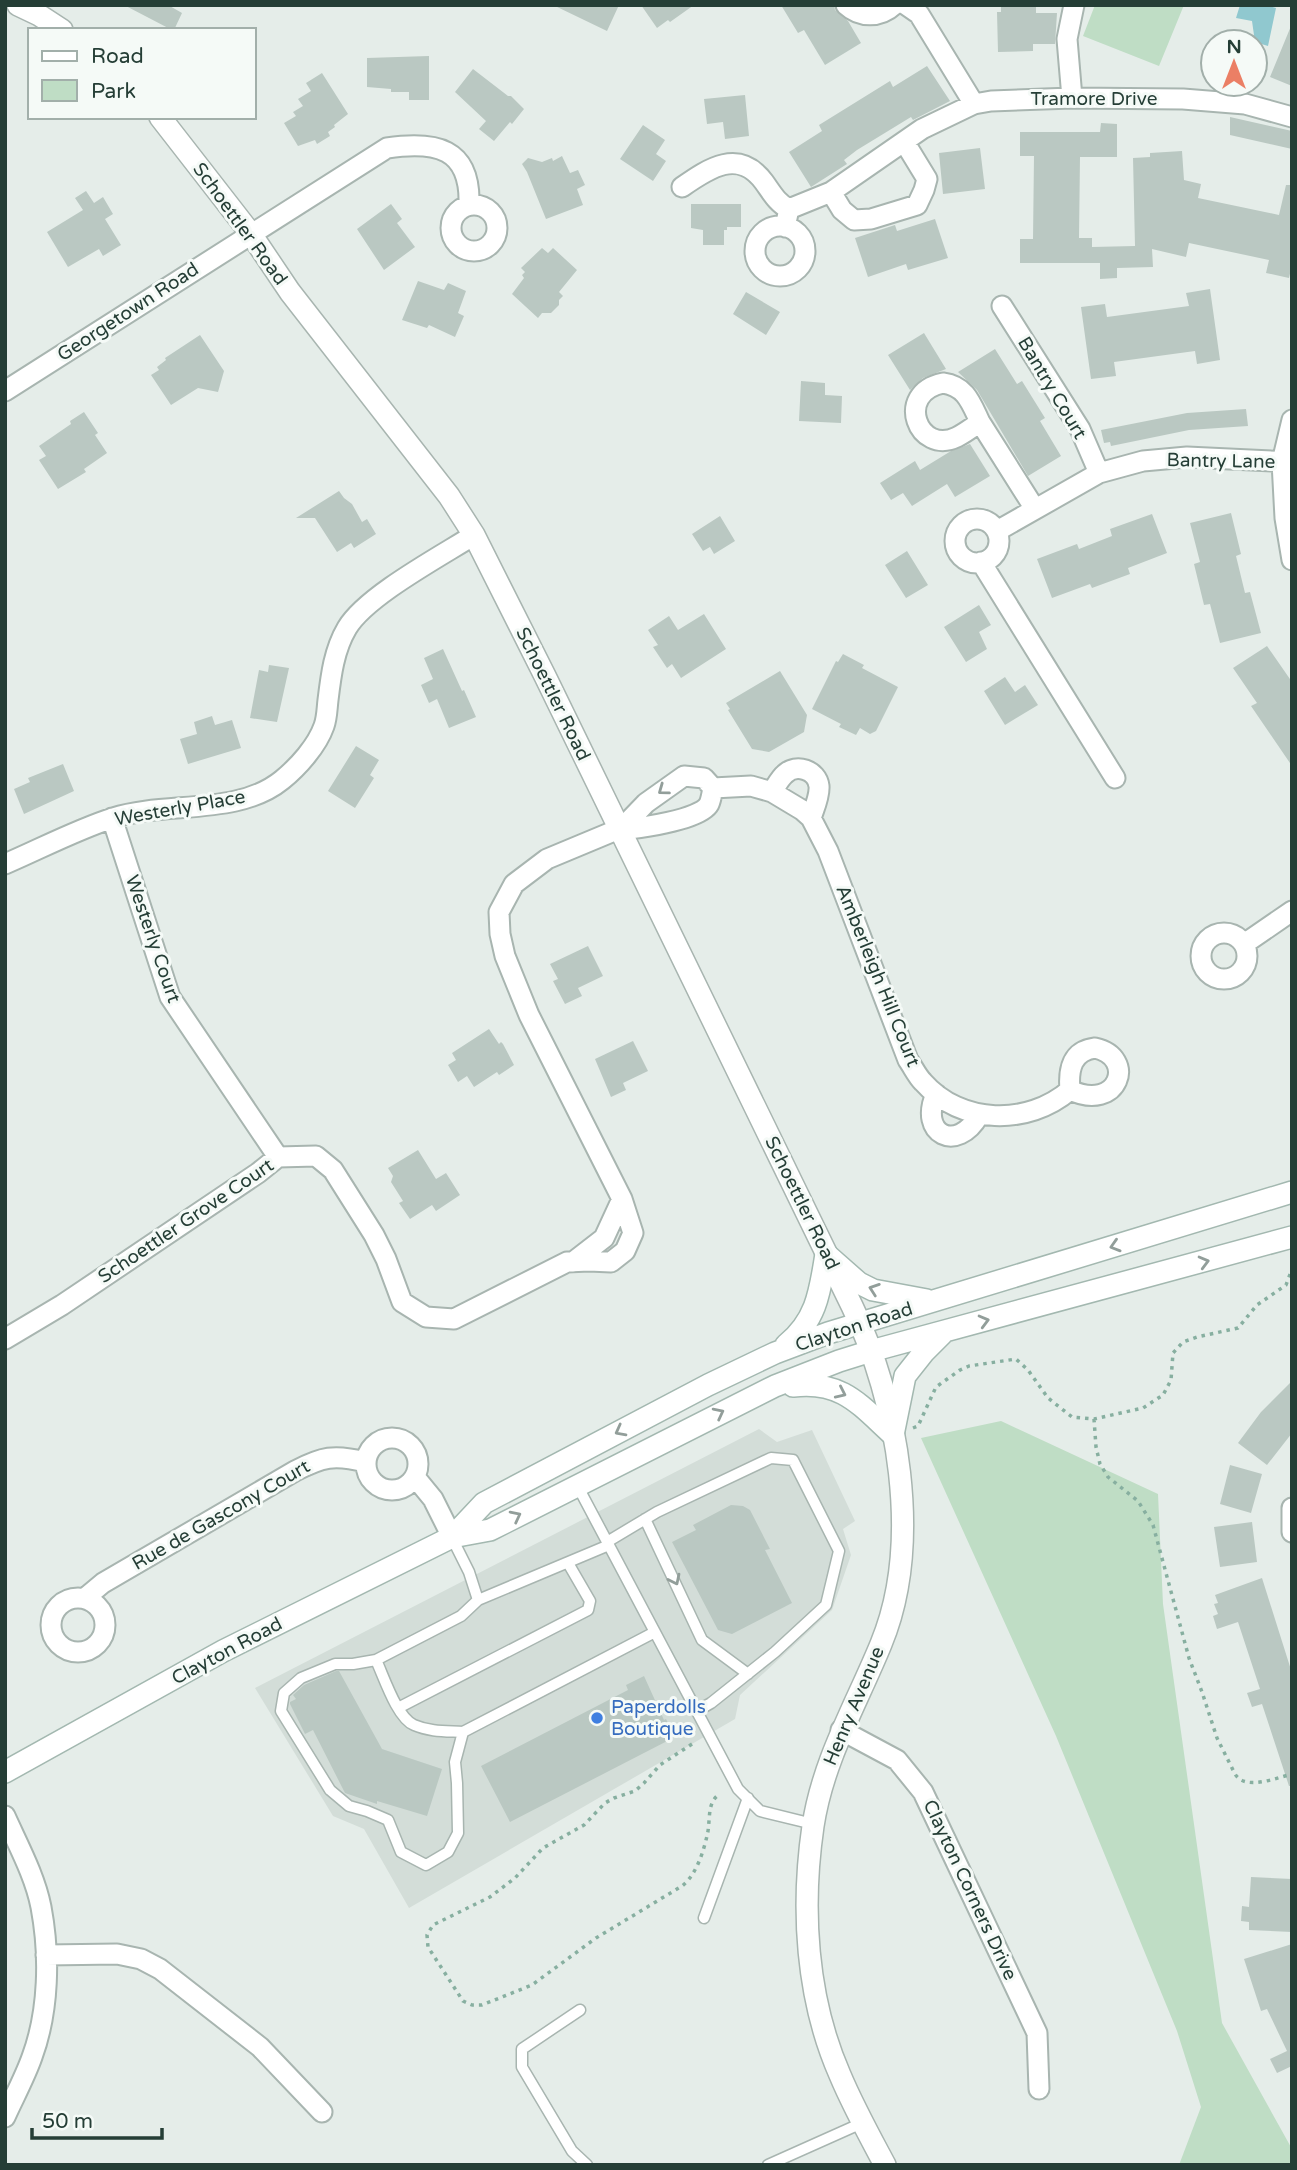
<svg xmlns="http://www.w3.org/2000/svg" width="1297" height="2170" font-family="'Varela Round',sans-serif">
	<rect width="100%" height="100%" fill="#e5ede9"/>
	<path fill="#d3ddd8" d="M759,1429L777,1442L812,1430L855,1521L843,1529L851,1555L832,1610L740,1695L735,1719L409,1908L364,1829L333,1816L255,1688Z"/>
	<path fill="#bfddc5" d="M1095,5H1184L1159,66L1083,36Z
		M1001,1421L1158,1494L1163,1604L1222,2023L1292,2149V2165H1179L1201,2107L1177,2031L1056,1736L921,1438Z"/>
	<path fill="#90c8cf" d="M1240,5H1265L1276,8L1268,46L1255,42L1252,21L1236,18Z"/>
	<path fill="#bac8c2" d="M124,5H168L182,13L174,30H172Z
		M553,5H619L607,31Z
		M641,5H694L670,22L668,20L657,28Z
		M781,5H834L835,10L848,21L861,43L825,65L804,30L798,33Z
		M1001,5H1036V13H1057L1055,44H1033V51L998,52L997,12H1001Z
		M1291,26H1292V86L1270,77Z
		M429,56V100H409V92H391V89L367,87V58Z
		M927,66L950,101L913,120L911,117L857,150L844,160L847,164L811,187L789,152L822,131L819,125L890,81L893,87Z
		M473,69L508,96H511L524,109L512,124L510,122L494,141L479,129L486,121L455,92Z
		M322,73L348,114L334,125L335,127L328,132L330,136L317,144L315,140L298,146L284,123L296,116L293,112L303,106L298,99L311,91L306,83Z
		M745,95L749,136L725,139L723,122L707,124L704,99Z
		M1230,117L1292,131V149L1230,135Z
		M1101,123L1117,124V157H1080L1079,238H1092V247L1135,246L1133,158L1150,157V153L1182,151L1184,180L1201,184L1198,198L1279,215L1286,185H1292V265L1289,278L1266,273L1269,260L1189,243L1186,257L1152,249L1153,267L1117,268V278L1100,279V263H1020V239H1033L1034,156H1020V132H1100Z
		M643,125L665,140L656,154L666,161L653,181L620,159Z
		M980,148L985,189L943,194L939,153Z
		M562,156L570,173L578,170L585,185L577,189L583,205L546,219L527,172L522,164L528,158L542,162L552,158L553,161Z
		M86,191L94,203L103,197L113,214L105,219L121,245L103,256L99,249L68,267L47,232L83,210L75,198Z
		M391,204L402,219L397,223L415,247L384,270L357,229Z
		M691,204H741V227H727V230H724V245H703V230L691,228Z
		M935,219L948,258L908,270L906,264L868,277L855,238L895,225L897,231Z
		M542,248L548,253L553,248L577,270L559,292L563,296L559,300V305L551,313H542L538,318L512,294L524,278L522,275L525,272L521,268Z
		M418,281L444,290L448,283L466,291L458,313L464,316L455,337L429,325L427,328L402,320Z
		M1210,289L1220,360L1197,364L1195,351L1114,362L1116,376L1091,379L1081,307L1105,304L1107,317L1189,306L1186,293Z
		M746,292L780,312L766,335L733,314Z
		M924,333L946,369L923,378L910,390L888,355Z
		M200,335L224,371L218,392L198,388L171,405L151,375L159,370L157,367L166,360L165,358Z
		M995,349L1017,384L1022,381L1045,418L1040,421L1061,456L1028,476L977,390L958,372Z
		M801,381L825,383V395L842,396L841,423L799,421Z
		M1246,409L1248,426L1189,430L1111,446L1110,442L1104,443L1101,430L1187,413Z
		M84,412L98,433L95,435L107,453L84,469L86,472L58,489L39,460L46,456L39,446L71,424L70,421Z
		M970,444L990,476L955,497L947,484L912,506L903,493L891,500L880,483L915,461L920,470L951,451Z
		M339,491L344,498L352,504L362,522L367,519L376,534L354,548L351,543L337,552L315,518H296Z
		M1231,513L1241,554L1236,556L1245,593L1250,592L1261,633L1220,643L1210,604L1204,605L1194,564L1200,562L1190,523Z
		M1152,514L1167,553L1128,568L1130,574L1092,588L1090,584L1052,598L1037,559L1077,544L1079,549L1112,536L1110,529Z
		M720,516L735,541L714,554L710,547L703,551L692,534Z
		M907,551L928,585L906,598L885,565Z
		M979,605L991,625L979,632L987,649L966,662L944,627Z
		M704,614L726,649L681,678L672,664L667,668L653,647L658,645L648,630L669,616L678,630Z
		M1267,646L1292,682V766L1251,706L1257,703L1233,668Z
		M443,649L462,691L464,690L476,717L449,728L437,699L429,703L421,685L433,679L424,658Z
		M843,654L864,665L862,668L898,687L876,731L870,734L860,728L856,735L839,727L841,724L812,709L836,661L838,662Z
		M269,665L289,668L277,722L250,718L259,670L268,672Z
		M780,671L807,715L804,732L769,752L752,749L728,710L730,709L726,703Z
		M1005,677L1015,692L1025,685L1038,705L1005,725L984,691Z
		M212,716L215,725L232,720L241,748L188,764L180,739L197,734L194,722Z
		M356,746L379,760L370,775L374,778L355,808L328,791Z
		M63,764L74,791L24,814L14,789L30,782L28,778Z
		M588,946L603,976L578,988L582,996L565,1004L553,981L558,979L550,964Z
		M489,1029L499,1044L501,1042L503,1044L514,1065L499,1075L497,1072L474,1087L467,1076L458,1082L448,1065L456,1060L452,1053Z
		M633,1041L648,1071L623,1083L626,1090L611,1097L595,1059Z
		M418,1150L436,1179L446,1173L460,1195L436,1211L432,1205L410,1219L399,1203L403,1201L391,1182L393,1176L388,1168Z
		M1292,1381V1433L1267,1465L1238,1443L1261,1412Z
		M1230,1465L1262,1474L1251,1513L1220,1504Z
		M731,1505L743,1506L750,1510L770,1549L765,1550L792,1603L732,1634L718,1630L672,1542L696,1530L693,1525Z
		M1252,1522L1257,1562L1220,1567L1214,1527Z
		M1262,1578L1292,1673V1786H1289L1262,1704L1252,1707L1247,1693L1260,1689L1238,1622L1217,1629L1213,1616L1218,1614L1214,1604L1218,1603L1215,1595Z
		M336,1671H339L382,1749L442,1769L427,1816L377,1801V1804L345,1793L313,1730L305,1734L290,1704V1702L296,1699L293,1695L304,1685Z
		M644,1676L664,1720L666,1719L675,1737L510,1822L481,1766L628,1690L626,1685Z
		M1251,1877L1292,1879V1932L1249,1930V1922L1241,1921L1242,1906L1249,1907Z
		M1292,1944V2066L1277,2073L1270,2059L1287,2051L1267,2009L1261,2011L1244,1959Z"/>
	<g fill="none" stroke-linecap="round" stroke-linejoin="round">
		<defs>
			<path id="service" d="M577,1485L738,1789L760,1811L813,1824
				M645,1519L702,1640L748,1674
				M452,1538L469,1572L478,1600L461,1616L376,1660C384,1677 397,1718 414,1725C430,1732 447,1731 463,1732L655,1632
				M607,1542L657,1512L771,1458L793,1460L839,1551L826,1605L775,1652L711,1703L697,1711
				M478,1600L609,1545
				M376,1660L353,1664H335L301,1678L284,1693L281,1711L330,1790L349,1806L367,1811L388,1820L401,1852L426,1865L448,1852L458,1833L457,1783L455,1762L463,1732
				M398,1708L588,1610L590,1601L568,1563
				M704,1918L748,1798
				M580,2010L522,2049V2067L572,2151L587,2165
				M768,2165L862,2123"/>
			<path id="minor" d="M846,5C860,18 880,18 894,5
				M906,5L919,14L974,104
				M1072,98L1067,39L1074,5
				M682,187C709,168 739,148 764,182C772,193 777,203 789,209
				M831,192L842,210L854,220L871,219L917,205L924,190L927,179L905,143
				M451 228a23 23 0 1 1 46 0a23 23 0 1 1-46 0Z
				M755 251a25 25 0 1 1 50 0a25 25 0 1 1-50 0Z
				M785,227L789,209L831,192L922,129L974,104L991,101L1072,98L1183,99L1245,104L1292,117
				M1002,306L1080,429L1099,473
				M943,383C966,386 971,403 980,422C973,427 965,433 957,437C918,456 894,393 943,383Z
				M5,391L387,148C435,141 471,147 469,205
				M1292,420L1282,462L1285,518L1292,560
				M980,422L1035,509
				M955 541a22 22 0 1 1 44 0a22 22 0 1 1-44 0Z
				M997,531L1099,473L1143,461L1187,457L1292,462
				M981,562L1115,778
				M713,788L751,786L772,792L802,810L811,818L828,851L908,1060C913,1067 917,1076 923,1082C961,1125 1028,1126 1070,1090
				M772,792C776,786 780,778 785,774C796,763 817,770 819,786C820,796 814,809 811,818
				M112,818L170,997L278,1157
				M620,830L646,803L684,776L704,778L713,788
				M620,830C638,828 701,820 709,804C711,800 712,793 713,788
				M5,864C40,849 78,829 113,818C166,801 238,816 282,780C298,767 317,746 324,726C327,718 327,708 328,700C331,675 334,650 347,628C366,596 441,556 474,535
				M1201 956a23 23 0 1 1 46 0a23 23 0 1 1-46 0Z
				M1244,944L1292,911
				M1095,1048C1137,1057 1119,1113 1070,1090C1068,1069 1072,1051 1095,1048Z
				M936,1094C918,1134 957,1154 979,1115
				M573,1262L604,1238L622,1199
				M5,1339L62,1305L258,1173L278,1157L316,1156L333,1170L374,1235L386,1259L402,1302L426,1317L454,1319L567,1262L589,1261L611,1262L625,1251L633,1233L622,1199L529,1015L505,956L500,934L499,912L514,884L547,859L619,829
				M366 1464a26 26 0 1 1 52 0a26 26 0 1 1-52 0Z
				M415,1477L433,1499L452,1537
				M1292,1508V1532
				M51 1625a27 27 0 1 1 54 0a27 27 0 1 1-54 0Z
				M85,1598L103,1583L295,1471C322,1457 334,1454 365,1462
				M841,1730L897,1760L923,1792L1037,2033L1039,2089
				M5,1816C18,1845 35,1876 41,1907C50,1955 49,2011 32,2057C25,2077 14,2097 5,2117
				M46,1955L117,1954L141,1959L160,1969L260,2047L322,2112"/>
			<path id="tertiary" d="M18,5L39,15L62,30
				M160,117L251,234L290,292L449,496L474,535L545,676L852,1306C898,1401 923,1543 881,1644C856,1705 823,1760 813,1826C801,1908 806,1998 840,2075C853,2106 869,2135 885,2165"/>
			<path id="secondary" d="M826,1254L859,1283L873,1290L927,1300
				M786,1345C817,1320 820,1291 826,1254
				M793,1386C842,1380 860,1405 893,1435L905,1376L924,1352L942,1334
				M452,1537L484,1503L708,1385L775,1353L828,1333L1292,1192
				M5,1772L223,1651L452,1537L490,1530L775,1386L839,1361L871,1351L1292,1237"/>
		</defs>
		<use href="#service" stroke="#a8b5b0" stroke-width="13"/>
		<use href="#minor" stroke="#a8b5b0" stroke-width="23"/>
		<use href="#tertiary" stroke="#a8b5b0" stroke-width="24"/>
		<use href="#secondary" stroke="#a3b8b0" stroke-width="24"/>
		<path stroke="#87afa0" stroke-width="3.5" stroke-dasharray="3.5 5" stroke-linecap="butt" d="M1094,1419L1096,1447L1100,1464L1108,1477L1138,1501L1153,1525L1189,1658L1202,1692L1217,1738L1235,1774C1245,1791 1276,1778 1292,1774
			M913,1428L918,1426L936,1387L960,1370L969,1366L1016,1359L1028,1370L1048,1398L1072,1417L1094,1419L1143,1408L1163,1395L1171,1380L1173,1353L1183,1342L1197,1337L1238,1328L1257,1305L1286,1285L1292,1269
			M692,1744L660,1765L644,1783L635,1791L614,1798L605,1803L584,1825L543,1848L515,1878L490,1897L433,1925L427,1935L428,1947L463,2001L472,2005H482L532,1985L596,1938L682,1886C696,1875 703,1853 707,1836C711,1821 706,1802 720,1794"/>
		<use href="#service" stroke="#fff" stroke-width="10"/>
		<use href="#minor" stroke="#fff" stroke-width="19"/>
		<use href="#tertiary" stroke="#fff" stroke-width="21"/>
		<use href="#secondary" stroke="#fff" stroke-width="21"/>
	</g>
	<defs><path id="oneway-chevron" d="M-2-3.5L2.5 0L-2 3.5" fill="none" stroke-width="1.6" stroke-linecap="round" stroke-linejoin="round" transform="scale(1.75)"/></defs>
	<g stroke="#929e9a">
		<use href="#oneway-chevron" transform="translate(663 790) rotate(144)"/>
		<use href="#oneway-chevron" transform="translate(1115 1246) rotate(163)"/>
		<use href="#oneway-chevron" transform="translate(1204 1262) rotate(-15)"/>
		<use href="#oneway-chevron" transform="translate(874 1289) rotate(-161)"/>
		<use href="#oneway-chevron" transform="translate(984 1321) rotate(-15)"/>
		<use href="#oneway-chevron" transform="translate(841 1393) rotate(25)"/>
		<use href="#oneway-chevron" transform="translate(719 1413) rotate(-27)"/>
		<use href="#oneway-chevron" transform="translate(620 1431) rotate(152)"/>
		<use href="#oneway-chevron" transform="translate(516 1516) rotate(-27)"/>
		<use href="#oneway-chevron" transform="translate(675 1580) rotate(64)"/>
	</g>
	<circle fill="#3f7fe0" stroke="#f5faf7" stroke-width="2.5" cx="597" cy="1718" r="7"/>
	<g text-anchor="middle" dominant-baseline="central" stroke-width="6" stroke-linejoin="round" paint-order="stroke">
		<g font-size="19" fill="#253e36" stroke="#f5faf7">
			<text x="1094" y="99">Tramore Drive</text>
			<text transform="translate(240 224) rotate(54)">Schoettler Road</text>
			<text transform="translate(128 312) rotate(-33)">Georgetown Road</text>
			<text transform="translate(1052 388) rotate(59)">Bantry Court</text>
			<text transform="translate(1221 461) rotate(1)">Bantry Lane</text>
			<text transform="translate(553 694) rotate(64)">Schoettler Road</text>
			<text transform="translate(180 808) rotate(-10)">Westerly Place</text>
			<text transform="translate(153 939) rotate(71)">Westerly Court</text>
			<text transform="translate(878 976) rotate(68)">Amberleigh Hill Court</text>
			<text transform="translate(802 1203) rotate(64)">Schoettler Road</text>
			<text transform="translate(186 1221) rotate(-34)">Schoettler Grove Court</text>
			<text transform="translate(854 1327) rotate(-18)">Clayton Road</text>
			<text transform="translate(221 1515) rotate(-30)">Rue de Gascony Court</text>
			<text transform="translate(227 1651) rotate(-28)">Clayton Road</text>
			<text transform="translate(854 1706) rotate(-67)">Henry Avenue</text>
			<text transform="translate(970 1890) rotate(65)">Clayton Corners Drive</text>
		</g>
		<g font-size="19" fill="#366cbe" stroke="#f5faf7" text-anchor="start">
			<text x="611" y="1707">Paperdolls<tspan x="611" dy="22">Boutique</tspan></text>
		</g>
	</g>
	<rect width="1297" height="2170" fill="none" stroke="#253e36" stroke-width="14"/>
	<rect x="28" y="28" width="228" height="91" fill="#f5faf7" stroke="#a2afaa" stroke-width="2"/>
	<rect x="42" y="51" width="35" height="10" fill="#ffffff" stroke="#a2afaa" stroke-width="2"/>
	<text x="91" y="63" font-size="21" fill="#253e36">Road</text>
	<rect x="42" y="80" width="35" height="21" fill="#bfddc5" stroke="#a2afaa" stroke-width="2"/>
	<text x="91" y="98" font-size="21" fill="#253e36">Park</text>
	<g transform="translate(1234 63)"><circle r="33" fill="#f5faf7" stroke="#a2afaa" stroke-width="2"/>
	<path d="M0-5L12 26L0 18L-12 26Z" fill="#eb7f65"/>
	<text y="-10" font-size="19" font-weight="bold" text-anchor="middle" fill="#253e36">N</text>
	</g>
	<path d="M32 2128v10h130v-10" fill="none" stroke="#253e36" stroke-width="3.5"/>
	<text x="42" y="2128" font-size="21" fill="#253e36" stroke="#f5faf7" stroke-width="5" paint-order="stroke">50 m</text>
</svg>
